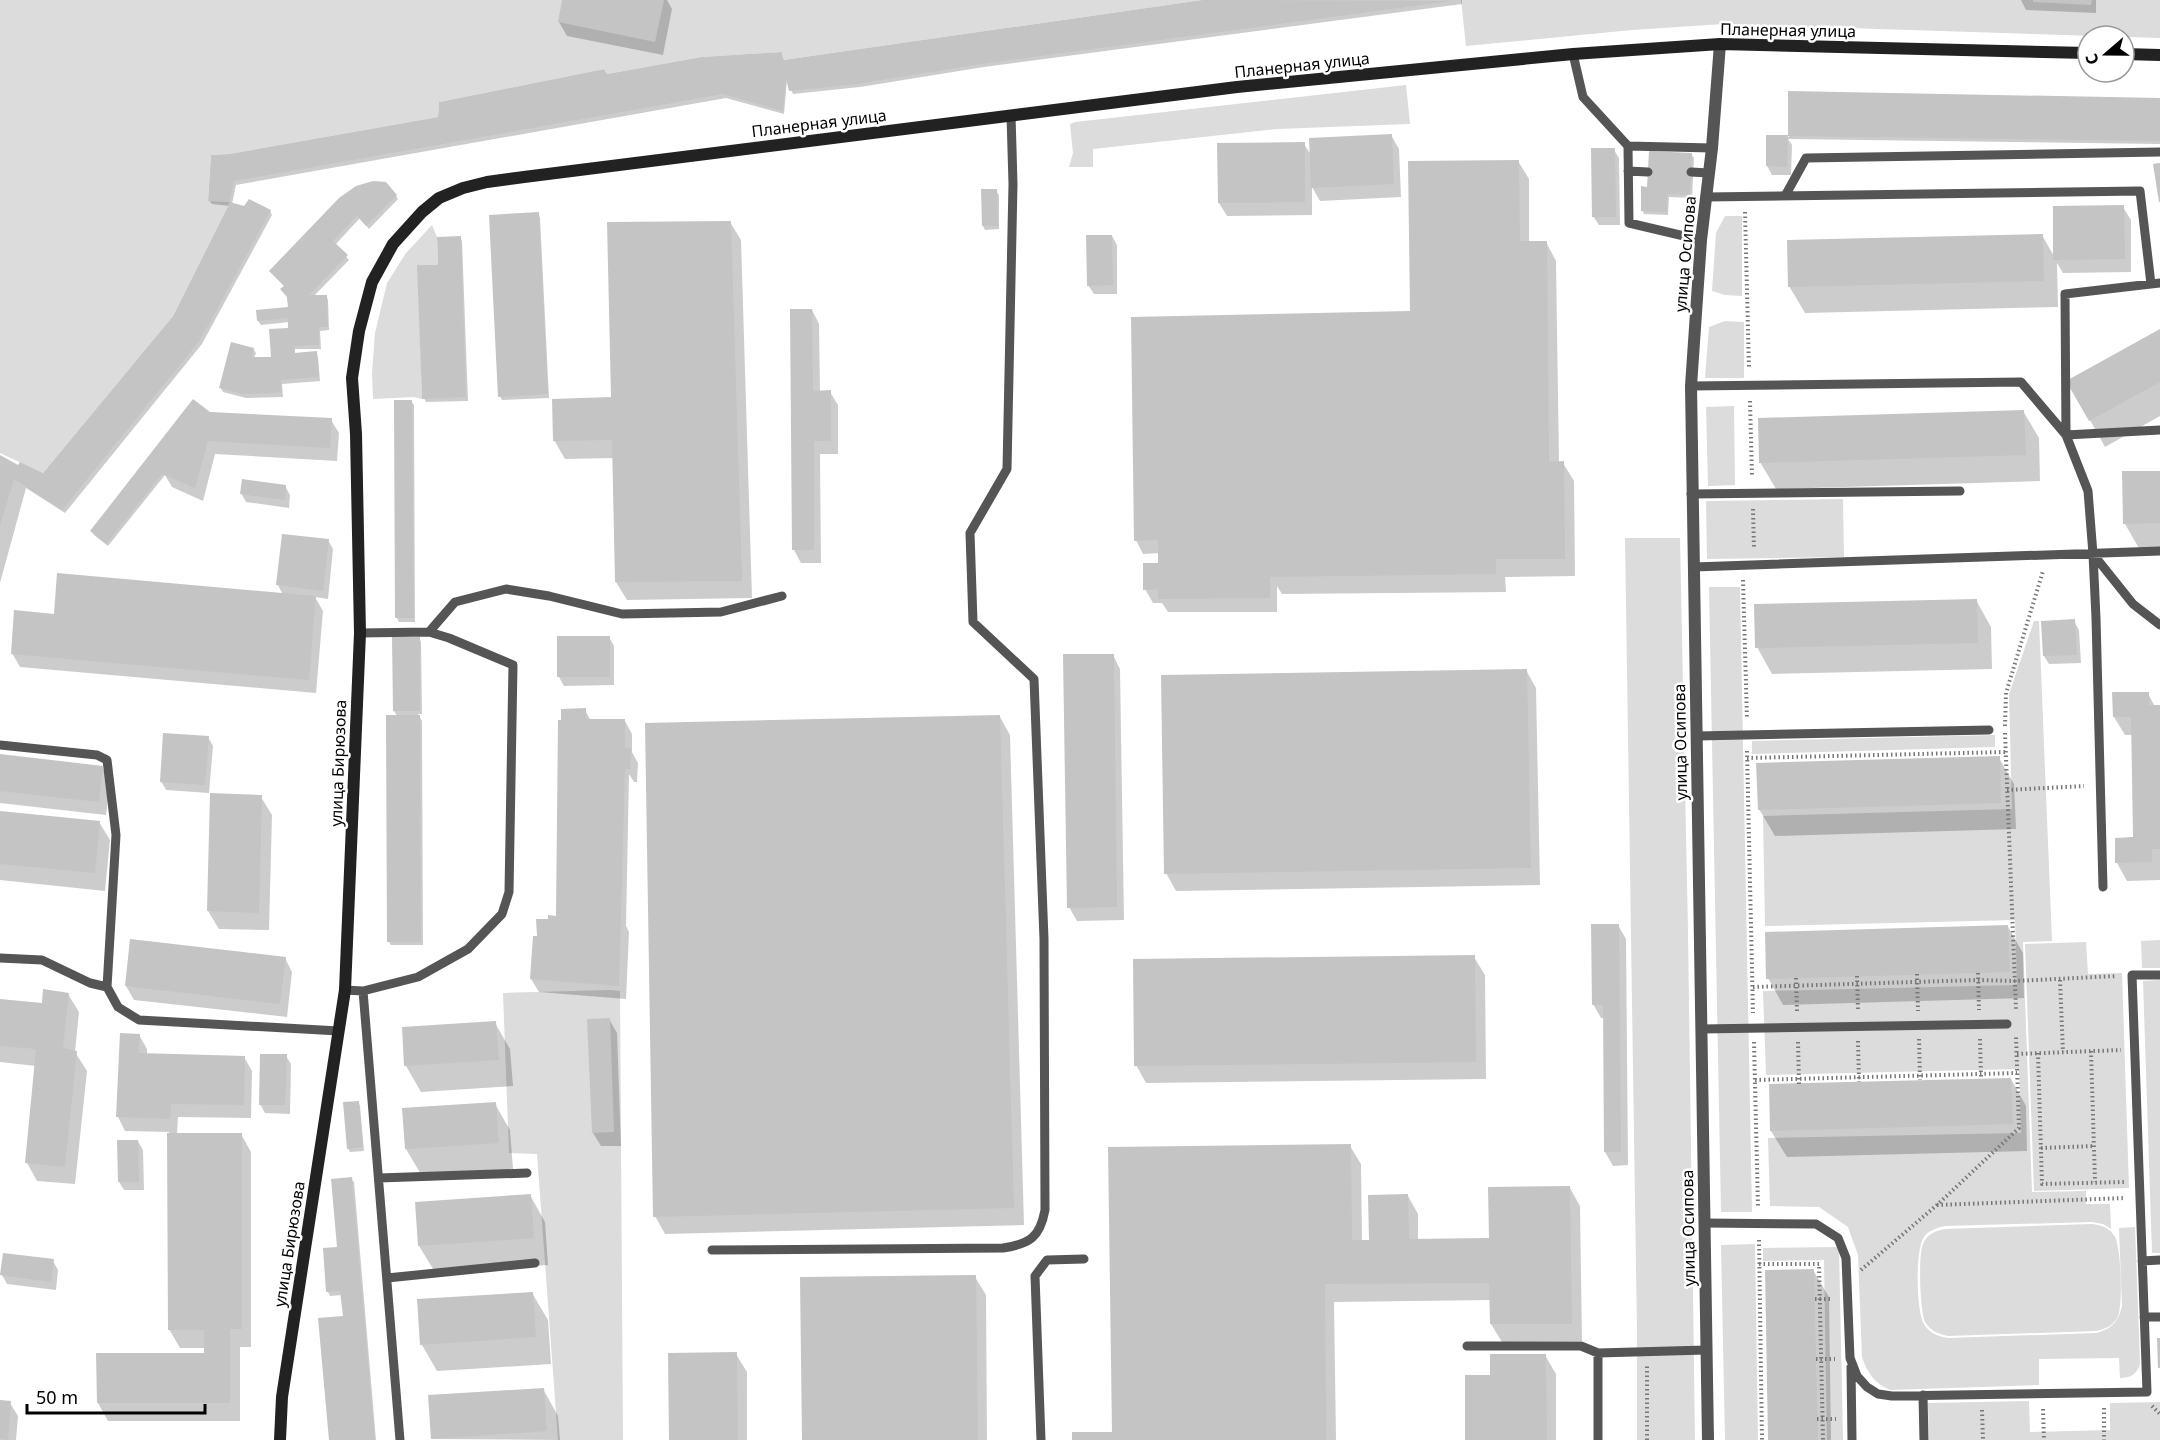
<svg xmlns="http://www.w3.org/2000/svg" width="2160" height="1440" font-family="'Noto Sans',sans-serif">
	<rect width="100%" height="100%" fill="#fff"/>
	<path fill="#dcdcdc" d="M0,0H1202L783,60L782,52L701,57L607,74L604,69L439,102L438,117L229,154L211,155L208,200L230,202L173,316L43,473L0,453Z
		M1461,0H2160V38L1723,24L1632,30L1466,46Z
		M1406,85L1410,124L1277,129L1093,149V167H1069L1073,153L1070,124L1075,122Z
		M1725,216H1742V296L1725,295L1712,291L1716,233Z
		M432,225L437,237L438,265H418L422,399L414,397L373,399L372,373L375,333L387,283L406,253Z
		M1725,321L1744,322V378H1705L1709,327Z
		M1734,406L1735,485L1708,486L1706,407Z
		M1843,499L1844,557L1707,559L1706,501Z
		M1625,538H1680L1688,932L1695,1440H1637V1333Z
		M1709,587H1740L1752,1212H1721Z
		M2034,621H2039L2052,941L2023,942L2032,1192L2086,1191V1204H2110L2111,1229L2103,1224L2092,1222L1945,1226C1937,1228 1929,1230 1924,1237C1915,1249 1916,1311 1924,1324C1930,1334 1938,1336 1948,1338L2096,1333C2112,1329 2119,1321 2122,1305L2119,1228L2135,1227L2140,1363C2138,1374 2130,1378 2120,1378L2119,1358L2039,1359V1385L1890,1390C1875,1383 1867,1373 1862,1357L1858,1255L1848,1227L1819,1207L1770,1206L1768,1138L2021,1133L2019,1069L1766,1075L1763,991L2017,985L2015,920L1765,926L1763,816L2012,809L2009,694Z
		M1995,735V747L1752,754V741Z
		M2160,940V968H2142L2141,941Z
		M2086,942L2088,974L2122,973L2129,1188L2034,1191L2025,944Z
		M2160,980V1253H2152L2143,981Z
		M610,990L620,991L623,1440H558L537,1154L509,1153L503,993Z
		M2092,1224C2102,1225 2110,1228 2115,1237C2121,1248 2123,1304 2118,1316C2114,1325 2106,1329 2096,1331L1948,1336C1939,1334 1930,1331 1925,1322C1920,1311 1918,1255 1923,1244C1927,1234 1935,1231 1945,1229Z
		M1755,1244L1758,1440H1725L1721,1245Z
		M1839,1247L1843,1440H1827L1824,1260L1763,1261V1248Z
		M2029,1401L2030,1432L2110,1430V1403L2160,1402V1440H1929L1928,1403Z"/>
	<path fill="#0003" d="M563,0H667L672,9L663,55L567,36L559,22Z
		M1213,0H1462V4L984,67L860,87L793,94L787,80L784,114L726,98L236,185L232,204L270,211L272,215L202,344L65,513L26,488L0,583V457L17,466L44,475L175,317L230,206L212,204L209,200L229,156L439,118L606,75L781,53L784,61Z
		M2021,0H2096V13L2026,10Z
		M1789,93L2160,100V144L1788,139L1792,145L1791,175H1772L1767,166L1768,136L1789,137Z
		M1391,135L1399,149L1401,197L1320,201L1312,187V215L1227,216L1219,203L1304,144L1311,155Z
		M1614,150L1619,158L1620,225H1599L1593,216Z
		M1691,154L1694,158L1692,198L1669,197L1668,215L1644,214L1642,210L1648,188Z
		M1518,161L1529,179V243L1546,242L1556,261L1559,463H1563L1574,481L1575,576L1505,577L1506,592L1282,594L1277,586V612H1168L1162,603H1153L1145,589L1159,565L1160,553L1143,554L1136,540L1411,318Z
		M996,191L999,195V229L985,230L983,226Z
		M396,196L398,199L369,229L360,218L335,245L349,260L313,297L326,296L328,300L329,330L320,331L321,349H295V355L316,353L318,357L320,381L282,384L283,397L246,398L223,392L221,388L253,349L256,353L254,358H273L290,329V322L261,325L258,321V312L289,309L285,287L271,271L340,199Z
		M2123,207L2131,220V272L2063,273L2057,263L2058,307L1805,313L1789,286L2042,235L2055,258Z
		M538,214L540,218L549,398L502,400L500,396Z
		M730,222L741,240L752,598L627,600L616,582L614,458L565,459L554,440L612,399Z
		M1112,236L1117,245V294H1094L1088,285Z
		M460,237L462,241L468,401L426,402L424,398L440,266Z
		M812,310L819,324L820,392H830L838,405V454H820L821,563H801L794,550Z
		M2160,331V416L2105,447L2090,420Z
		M411,401L414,405L415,622H399L397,618Z
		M2023,411L2039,438L2040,481L1776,489L1760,462Z
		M209,414L331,420L339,433L337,461L215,454L203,501L172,487L165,475L108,546L94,535L92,531Z
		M2160,472V550H2140L2125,524Z
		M285,486L290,495L289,508L246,502L241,493Z
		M328,540L333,549L328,599L315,597L323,611L316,693L20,667L12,653L55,615L283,595L278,585Z
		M1976,600L1991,627L1992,669L1772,674L1757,647Z
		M2074,621L2079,630L2081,663L2049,664L2044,656Z
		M609,637L614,646V685L564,686L559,677Z
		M419,638L421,642L422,714H418L422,721L423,945H391L389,942L398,717L394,711Z
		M1113,655L1120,669L1124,920L1077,921L1069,907Z
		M1526,670L1536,688L1540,885L1176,891L1166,873Z
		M2148,693L2155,707H2160V880L2127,881L2117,863L2135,839L2133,735H2125L2114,717Z
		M585,710L591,721H625L632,734V752L638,763L637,782H634L629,774L626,926L629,932L626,999L539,992L531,979L539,938L557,916Z
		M1000,717L1010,735L1024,1225L665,1234L655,1216Z
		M208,737L213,746L209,793L166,790L161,781Z
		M0,756L102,767L110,781L106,815L0,803Z
		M1999,758L2014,784L2016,829L1775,836L1759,809Z
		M261,797L272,815L269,930L219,929L208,911Z
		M0,812L99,822L110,840L105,891L0,880Z
		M1618,925L1626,939L1628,1165L1613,1166L1605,1152L1604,1018H1601L1593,1004Z
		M2008,927L2023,953L2024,998L1783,1005L1768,978Z
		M1474,957L1485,975L1486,1079L1146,1083L1136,1065Z
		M285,958L292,972L287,1017L134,1000L126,986Z
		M68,994L79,1012L75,1052L87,1071L75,1184L37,1181L27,1163L36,1066L0,1062V1000L44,1005Z
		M609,1019L617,1033L621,1146H601L593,1133Z
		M495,1023L510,1049L513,1086L421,1092L406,1066Z
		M121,1034L139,1035L147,1049V1055L244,1057L252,1071L251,1118L178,1117L177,1134H241L251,1152V1347H240V1421H108L98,1403L205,1355V1348H180L169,1329V1132L125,1131L118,1117Z
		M286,1056L291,1064L290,1114L265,1113L260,1104Z
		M2011,1079L2026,1106L2027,1151L1787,1157L1771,1131Z
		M358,1102L360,1106L364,1151L350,1152L348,1148Z
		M495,1104L510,1130L513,1169L422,1176L406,1149L403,1110Z
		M138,1141L143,1150L144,1190H124L119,1182Z
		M1350,1146L1361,1164L1362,1241H1371L1408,1196L1418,1214V1240H1490L1570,1188L1580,1206L1582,1341L1502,1342L1491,1324V1300L1334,1302L1336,1440H1073L1113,1433Z
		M351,1179L354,1182L376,1440H330L344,1318L342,1295L330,1296L328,1292Z
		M530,1195L545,1222L548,1265L435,1272L419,1246Z
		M53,1261L58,1270L56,1290L7,1284L2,1275Z
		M1813,1270L1829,1297L1831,1440H1769Z
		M975,1277L986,1295L987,1440H803Z
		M532,1293L548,1320L551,1364L437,1371L422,1345Z
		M736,1354L747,1372V1440H671Z
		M1545,1355L1556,1374V1440H1467L1492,1376Z
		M543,1389L558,1416L560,1440L432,1439Z
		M0,1402L10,1403L18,1416L16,1440H0Z"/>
	<path fill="#c4c4c4" d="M562,0H664L655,42L558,22Z
		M1202,0L1452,1L981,64L857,84L789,91L786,78L783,111L723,94L234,181L230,202L208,201L211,155L229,154L438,117L439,102L604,69L607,74L701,57L782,52L783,60Z
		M2033,0H2092L2091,5L2033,2Z
		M1788,91L2160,98V141L1788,136L1787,167L1766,166V135H1788Z
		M1392,134L1394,184L1311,188L1309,138Z
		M1305,142V202L1218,203L1217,143Z
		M1591,148H1615L1616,217H1592Z
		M1649,151L1692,153L1690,195L1667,194V212L1641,211V186L1647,187Z
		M1519,160L1520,241H1547L1549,462L1564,461L1565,559H1496V574L1270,577V598L1158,599V589L1143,590V563H1158V540L1134,541L1131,317L1410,311L1408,161Z
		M2160,163V202H2159L2153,164Z
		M373,181L386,182L397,195L366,226L357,216L333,241L348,255L309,295H327L328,327H319V345L294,346V353L317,351L319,377L281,380V393L243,394L219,388L231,342L254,348L252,357H271L269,329L288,328V318L257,321L256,310L288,307L287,297L280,289L284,286L269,271L339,198L356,186Z
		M981,189H997L998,226H982Z
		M249,199L271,210L200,340L62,510L14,479L0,526V455L18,465L20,462L43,473L173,316L230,202L244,206Z
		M2124,205L2125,259L2053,260V206Z
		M539,212L548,394L498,397L489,215Z
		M731,221L742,581L615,582L612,440L553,441L552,399L611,397L607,222Z
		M2043,234L2044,281L1788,287L1787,240Z
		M1086,235H1112L1113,285L1087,286Z
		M461,236L466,397L422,399L417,265H438L437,237Z
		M790,309H812L813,391L831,390V441H814V550H792Z
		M2160,329V382L2089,421L2066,381Z
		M193,399L210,412L332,418L330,448L208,441L195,488L162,474L106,544L90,531Z
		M394,400H412L414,618H395Z
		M2024,410L2026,455L1759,463L1758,418Z
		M2122,471H2160V523L2123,524Z
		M242,479L286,485L285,500L240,494Z
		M282,534L329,539L323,591L276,585Z
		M57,573L316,596L309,680L11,654L14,610L54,614Z
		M1977,599L1978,643L1755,648L1754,604Z
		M2075,619L2077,655L2043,656L2041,621Z
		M557,636H610V677H557Z
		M392,637H420V711H393Z
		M1063,654H1114L1117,907L1067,908Z
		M1527,669L1531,868L1164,874L1161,675Z
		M2112,692H2149V705H2160V849H2152V862L2115,863V838L2133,837L2131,717H2113Z
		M586,708V719H625V748H631L630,769H625L619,986L530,979L533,936H537L536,919H548V915L556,916L558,720H561V709Z
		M386,715H420L421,942H387Z
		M1000,715L1014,1208L653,1217L645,723Z
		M163,733L209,736L205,785L160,782Z
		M0,754L103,766L99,802L0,791Z
		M2000,756L2001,803L1758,810L1756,763Z
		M210,793L262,795L259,913L207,911Z
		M0,811L100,821L95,873L0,864Z
		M1591,924H1619L1621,1152H1604L1603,1005H1592Z
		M2008,925L2010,972L1766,979L1765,932Z
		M130,939L286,957L280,1004L125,986Z
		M1475,955L1476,1062L1134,1066L1133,959Z
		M43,989L69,993L63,1048L77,1051L65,1167L25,1163L36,1049L0,1046V999L42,1003Z
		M610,1018L614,1132L592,1133L587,1019Z
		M496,1021L499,1060L404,1066L402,1027Z
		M120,1033L140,1034L139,1053L245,1056L244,1105L171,1104L170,1119L116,1117Z
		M260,1054H287L285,1105H259Z
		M2011,1078L2013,1124L1770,1131L1769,1084Z
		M359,1101L363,1147L347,1149L343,1102Z
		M496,1102L499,1143L405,1149L402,1108Z
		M167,1133H242V1329H230V1403H97L96,1353H204V1330H168Z
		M117,1140H138L139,1182H118Z
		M1351,1144L1352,1240H1369L1368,1195L1408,1194L1409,1239L1489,1238L1488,1187L1570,1186L1572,1324H1490L1489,1283L1325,1284L1326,1440H1072V1432H1112L1108,1147Z
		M352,1177L375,1440H329L318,1318L343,1316L340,1291L326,1292L323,1248L337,1247L331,1179Z
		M531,1194L534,1238L418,1246L415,1202Z
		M3,1253L54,1259L51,1282L0,1275Z
		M1814,1269L1818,1440H1768L1765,1270Z
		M976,1275L978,1440H802L800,1277Z
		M533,1292L536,1337L420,1345L417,1299Z
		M2157,1338H2160V1368H2158Z
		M737,1352L738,1440H669L668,1353Z
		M1490,1354H1546L1547,1440H1465V1375H1490Z
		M544,1388L547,1431L431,1439L428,1395Z
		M0,1400L11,1401L8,1440L0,1439Z"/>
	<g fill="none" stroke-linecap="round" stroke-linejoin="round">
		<path stroke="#777" stroke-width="4" stroke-dasharray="1.5 3" stroke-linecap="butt" d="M1745,212L1749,369
			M1750,401L1752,477
			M1753,509L1754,549
			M1743,580L1747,719
			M2005,726L2006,693L2043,571
			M2005,733L2016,1010
			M1747,751L1753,1013
			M1747,758L2005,752
			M2007,790L2084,786
			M1978,973L1979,1010
			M1917,974L1918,1011
			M1857,976L1858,1012
			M1796,978L1797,1011
			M2060,980L2063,1052
			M1753,987L1978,980L2015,981L2117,976
			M1919,1039L1920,1080
			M1980,1039L1981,1077
			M1858,1041L1859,1082
			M1754,1042L1758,1208
			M1798,1042L1799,1084
			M2091,1051L2095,1182
			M2038,1053L2042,1184L2124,1182
			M2017,1054L2121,1050
			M1755,1080L2017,1073
			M2041,1148L2094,1146
			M1937,1205L2125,1198
			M1759,1240L1762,1440
			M1759,1264H1819L1823,1440
			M1861,1270L1937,1205L2019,1128L2016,1036
			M1815,1299H1833
			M1816,1359H1835
			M2152,1406L2160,1414
			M2104,1408V1440
			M2043,1409L2044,1440
			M1982,1410L1983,1440
			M1817,1419H1836
			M1647,1440V1366"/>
		<path stroke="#555" stroke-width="9" d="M1573,54L1583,97L1628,146L1712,148
			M1628,146L1629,223L1701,240
			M1628,171L1648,172
			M1691,172L1709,173
			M1785,196L1806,158L2160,152
			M1707,197L2140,191L2151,284
			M1691,386L2021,382L2066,435L2160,430
			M1691,494L1960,491
			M2093,554L2133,604L2160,625
			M1694,567L2160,551
			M360,633L429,632L455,602L506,589L549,596L622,614L721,612L782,596
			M1697,736L1989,730
			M0,745L97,755L107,760L116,835L107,987L118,1007L139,1020L339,1031
			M2103,887L2096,618L2093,554L2088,491L2066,435L2065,294L2160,283
			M0,958L42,960L90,983L107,987
			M345,990L363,991L400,1440
			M363,991L418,977L468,949L502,914L509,892L513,665L449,638L429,632
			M1701,1029L2007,1024
			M379,1178L527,1173
			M1704,1223L1816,1224L1838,1238L1846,1258L1850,1358L1857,1376L1867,1387L1878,1394L1892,1396L2147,1392L2132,975H2160
			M712,1250L1003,1248C1030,1244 1040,1237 1045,1210L1044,939L1034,679L973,622L970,533L1007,469L1013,184L1011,115
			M2142,1261L2160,1260
			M387,1278L535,1263
			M2144,1317H2160
			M1467,1346H1581L1598,1353L1706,1350
			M1598,1353V1440
			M1851,1367L1852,1440
			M1923,1395L1924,1440
			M1041,1440L1035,1276L1047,1260L1084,1259"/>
		<path stroke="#555" stroke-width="12" d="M1708,1440L1691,386L1701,240L1712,148L1720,44"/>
		<path stroke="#222" stroke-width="12" d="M2124,54L2160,55
			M280,1440L282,1397L345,990L360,633L356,434L352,378L359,331L372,282L393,244L422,212L439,198L463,188L487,182L524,177L1237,87L1573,54L1720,44L2088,53"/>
	</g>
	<g text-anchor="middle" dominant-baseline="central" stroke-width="5" stroke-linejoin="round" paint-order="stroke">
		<g font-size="16" fill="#000" stroke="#fff">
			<text transform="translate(1788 30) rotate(1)">Планерная улица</text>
			<text transform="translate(1302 65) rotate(-6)">Планерная улица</text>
			<text transform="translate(819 123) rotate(-7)">Планерная улица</text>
			<text transform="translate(1685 254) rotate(-85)">улица Осипова</text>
			<text transform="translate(1680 742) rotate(-91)">улица Осипова</text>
			<text transform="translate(338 763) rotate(-88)">улица Бирюзова</text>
			<text transform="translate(1688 1228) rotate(-91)">улица Осипова</text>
			<text transform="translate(289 1244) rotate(-81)">улица Бирюзова</text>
		</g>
	</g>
	<g transform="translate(2106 54) rotate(250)"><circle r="28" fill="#ffffff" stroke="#999999" stroke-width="1.5"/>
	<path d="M0-4.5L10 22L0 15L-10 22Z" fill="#000000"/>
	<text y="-9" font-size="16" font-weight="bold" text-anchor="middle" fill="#000000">С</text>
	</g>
	<path d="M27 1404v9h178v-9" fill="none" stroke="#000000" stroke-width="3"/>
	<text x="36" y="1404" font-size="18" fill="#000000" stroke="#ffffff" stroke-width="4.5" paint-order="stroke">50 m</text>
</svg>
